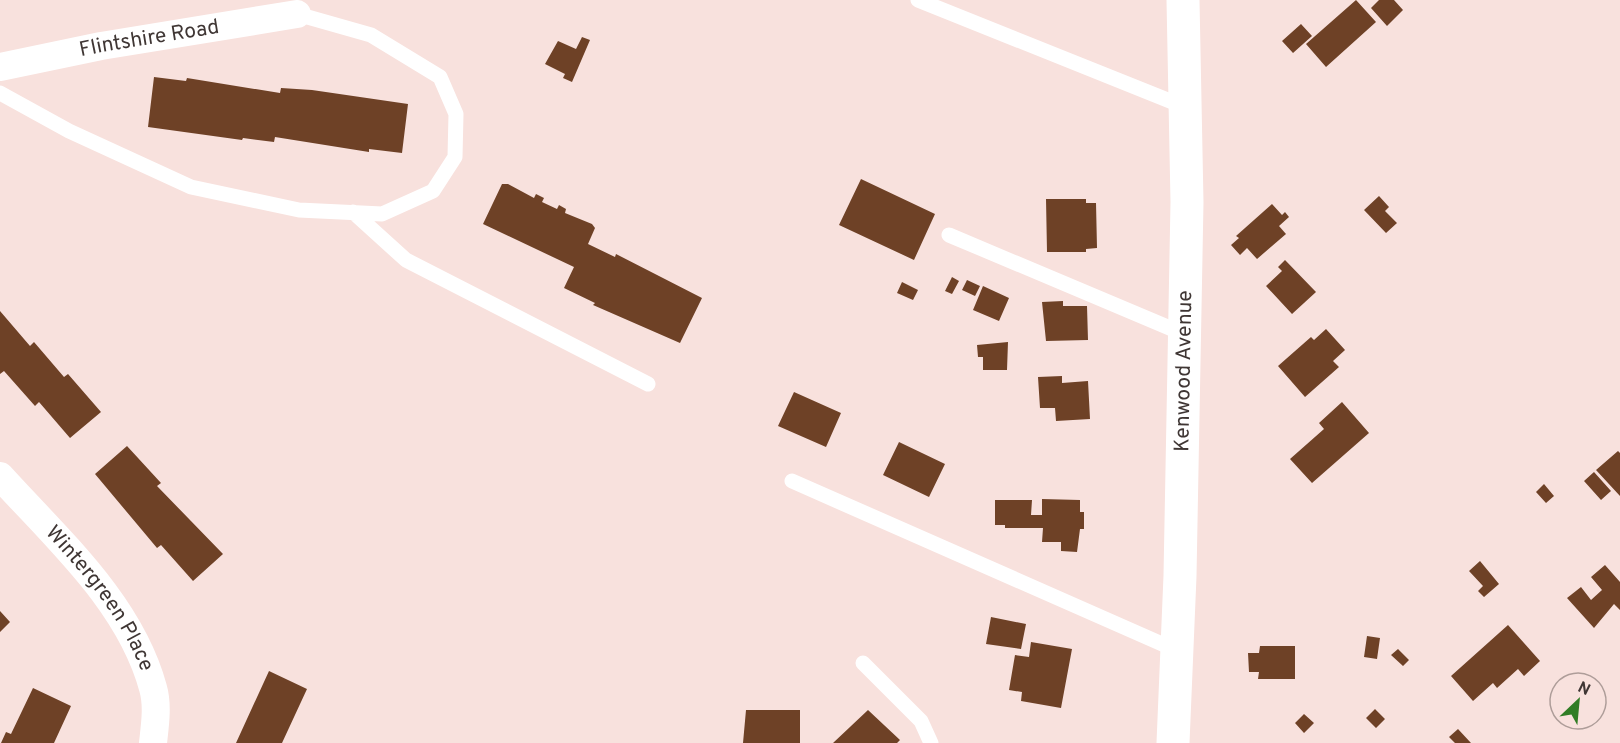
<svg xmlns="http://www.w3.org/2000/svg" width="1620" height="743" font-family="Overpass,sans-serif">
	<rect width="100%" height="100%" fill="#f8e1dd"/>
	<path fill="#6e4126" d="M1356,0L1376,22L1326,67L1306,44Z
		M1379,0H1394L1403,10L1387,26L1371,8Z
		M1301,24L1312,36L1293,53L1282,41Z
		M582,37L590,40L572,82L563,78L565,74L545,64L558,41L576,49Z
		M154,77L186,81L187,78L280,93L281,88L312,90L408,104L402,153L369,149V152L275,137L274,142L243,138L242,140L148,127Z
		M861,179L935,214L914,260L839,225Z
		M502,184H508L534,198L536,194L544,198L542,202L557,209L559,205L566,209L565,213L592,224L595,228L588,244L615,257L616,254L702,298L680,343L593,305L595,303L564,288L574,267L483,224Z
		M1379,196L1389,207L1385,211L1397,223L1386,233L1364,210Z
		M1046,199H1086V203H1096L1097,248L1086,249V252H1047Z
		M1272,204L1282,215L1285,212L1289,217L1279,226L1286,234L1257,259L1247,248L1240,255L1231,245L1239,238L1236,236Z
		M1285,260L1316,292L1292,314L1266,286L1282,271L1278,267Z
		M952,277L959,281L952,294L945,291Z
		M967,280L980,286L975,296L962,290Z
		M902,282L918,290L913,300L897,293Z
		M983,286L1009,298L999,321L973,310Z
		M1063,301V306H1087L1088,340L1046,341L1042,302Z
		M0,311L30,346L34,342L64,377L68,374L101,412L70,438L39,402L35,406L4,371L0,374Z
		M1326,329L1345,350L1333,361L1339,367L1305,397L1278,366L1311,337L1314,340Z
		M1008,342L1007,370H983V357H978L977,345Z
		M1062,376V383L1088,381L1090,419L1056,421L1055,408H1040L1038,377Z
		M794,392L841,413L826,447L778,426Z
		M1342,402L1369,433L1312,483L1290,459L1324,429L1319,423Z
		M899,442L945,464L929,497L883,475Z
		M127,446L161,483L157,486L223,554L193,581L161,545L157,548L95,474Z
		M1618,451L1620,453V496L1596,470Z
		M1594,472L1611,491L1601,500L1584,481Z
		M1544,484L1554,496L1546,503L1536,492Z
		M1042,499L1080,500V512H1084V529H1080L1077,552L1061,551V542H1042L1043,528H1005V525H995V500H1032L1031,515H1042Z
		M1480,561L1499,584L1484,597L1478,591L1483,586L1469,571Z
		M1605,565L1620,582V610L1614,604L1594,628L1567,598L1581,587L1591,600L1602,590L1591,577Z
		M0,611L10,622L0,632Z
		M991,617L1026,624L1021,649L986,644Z
		M1508,625L1540,661L1524,676L1518,669L1497,688L1493,683L1473,701L1451,676Z
		M1367,636L1380,638L1377,659L1364,657Z
		M1031,642L1072,649L1061,708L1021,701L1022,692L1009,690L1015,655L1029,657Z
		M1260,646H1295V679H1258L1259,672H1249L1248,653H1259Z
		M1398,649L1409,660L1403,666L1391,655Z
		M269,671L307,689L282,743H236Z
		M33,688L71,706L54,743H1L6,732L11,734Z
		M1375,709L1385,719L1376,728L1366,718Z
		M746,710H800V743H743Z
		M868,710L900,740L897,743H833Z
		M1304,714L1314,723L1304,733L1295,723Z
		M1458,729L1471,743H1455L1449,737Z"/>
	<g fill="none" stroke-linecap="round" stroke-linejoin="round">
		<path stroke="#fff" stroke-width="15" d="M918,0L1185,107
			M0,93L69,131L191,187L299,210L382,214L433,191L455,157L456,114L440,77L371,35L297,14
			M353,212L406,260L648,384
			M949,235L1184,334
			M792,481L1178,651
			M863,663L921,721L931,743"/>
		<g stroke="#fff" stroke-width="28">
			<path id="s1" d="M0,67L101,46L297,14"/>
			<path id="s2" d="M0,476C57,539 130,603 153,688C158,705 155,725 153,743"/>
		</g>
		<path stroke="#fff" stroke-width="33" id="s3" d="M1173,743L1180,576L1187,202L1183,0"/>
	</g>
	<g text-anchor="middle" dominant-baseline="central" stroke-width="6" stroke-linejoin="round" paint-order="stroke">
		<g font-size="21" fill="#3f3634" stroke="#f8e1dd">
			<text stroke="none"><textPath href="#s1" startOffset="152">Flintshire Road</textPath></text>
			<text stroke="none"><textPath href="#s3" startOffset="372">Kenwood Avenue</textPath></text>
			<text stroke="none"><textPath href="#s2" startOffset="159">Wintergreen Place</textPath></text>
		</g>
	</g>
	<g transform="translate(1578 701) rotate(26)"><circle r="28" fill="#f8e1dd" stroke="#ae9d99" stroke-width="1.5"/>
	<path d="M0-4.5L10 22L0 15L-10 22Z" fill="#317d25"/>
	<text y="-9" font-size="16" font-weight="bold" text-anchor="middle" fill="#3f3634">N</text>
	</g>
</svg>
